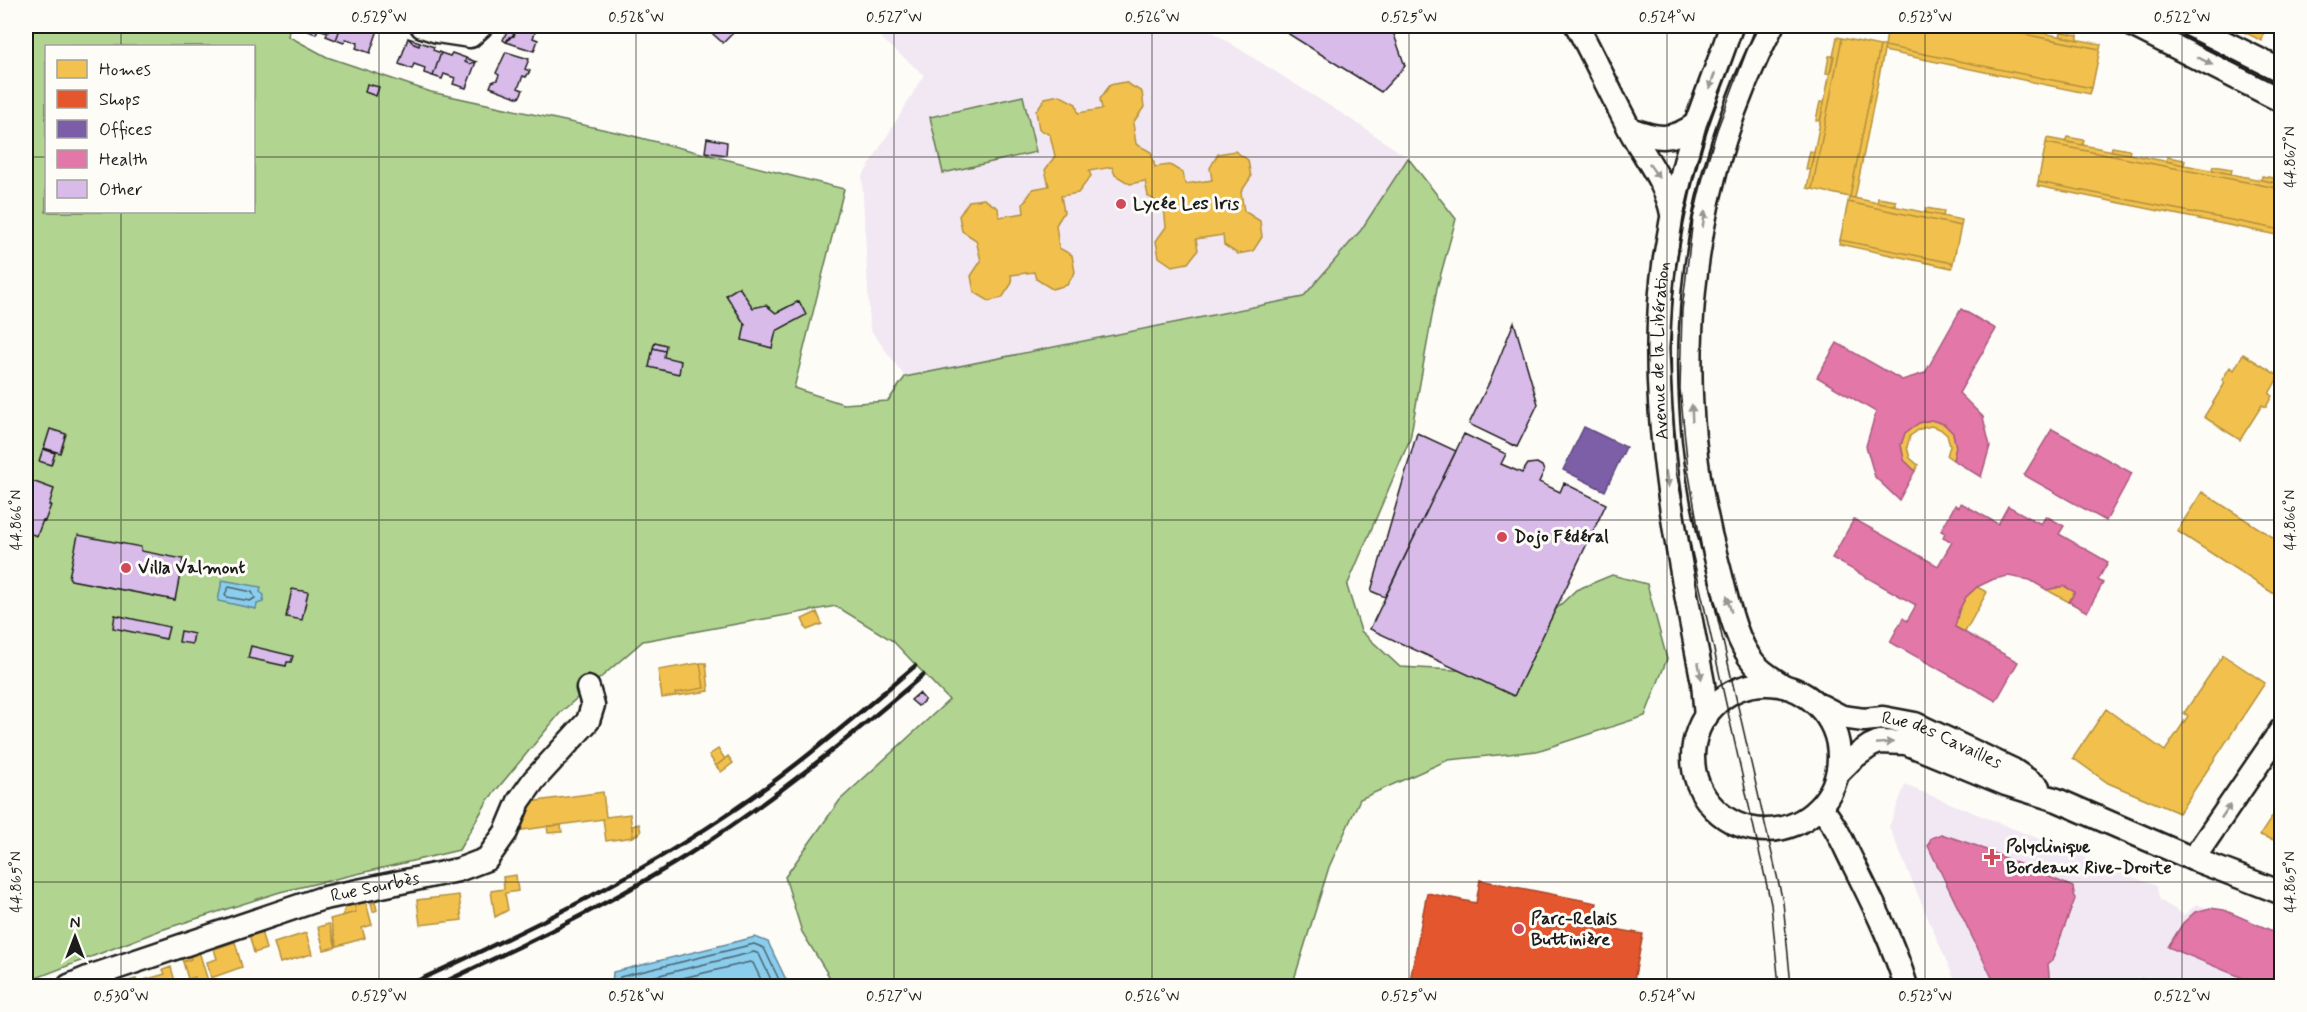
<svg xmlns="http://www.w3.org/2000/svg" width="2307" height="1012" font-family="Mynerve,sans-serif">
	<rect width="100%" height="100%" fill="#fdfcf7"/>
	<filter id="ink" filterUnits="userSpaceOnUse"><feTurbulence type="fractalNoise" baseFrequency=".0167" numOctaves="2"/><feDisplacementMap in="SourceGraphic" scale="12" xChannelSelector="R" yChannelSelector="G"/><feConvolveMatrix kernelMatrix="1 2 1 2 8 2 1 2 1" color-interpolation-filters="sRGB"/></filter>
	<g filter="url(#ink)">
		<path fill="#f2e8f3" d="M867,26H1203L1360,125L1408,158L1361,230L1303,297L905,377L870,329L862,177L924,75Z
			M1905,785L2156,886L2160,900L2184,915L2197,904L2281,939V986H1957L1889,827Z"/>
		<path fill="#b1d590" stroke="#667856" stroke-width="1.5" fill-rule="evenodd" d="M26,26H290L288,36L327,57L431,92L625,134L844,189L794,388L843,404L888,401L905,377L1303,297L1361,230L1408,158L1456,219L1437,288L1410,439L1347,586L1361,631L1400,667L1490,672L1576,590L1612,575L1647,584L1667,659L1645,716L1537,751L1448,760L1360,799L1329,867L1292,986H835L802,932L785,877L840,800L949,700L893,641L836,606L643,641L561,712L488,800L459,850L280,892L161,930L26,982ZM46,46H254V212H46Z
			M1023,96L1036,152L943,173L930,117Z"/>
		<path fill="#8bcdec" stroke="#5f8699" stroke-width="1.5" d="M222,580L261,587L260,592L264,595L263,602L257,604L256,609L218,601Z
			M755,937L768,942L789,986H612L613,972Z"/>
		<path fill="#f2c14e" stroke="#b2903f" stroke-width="1.5" d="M1888,26H1982L2100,49L2092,88L1885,46Z
			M1982,26H2005L2101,44L2100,49Z
			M2014,26H2033L2032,31L2014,27Z
			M2232,26H2265L2262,41Z
			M2061,32L2078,35V40L2060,36Z
			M1837,37L1842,38L1812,189L1807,188Z
			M1842,38L1880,46L1850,197L1812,189Z
			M1880,46H1885L1855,198L1850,197Z
			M1885,46L2092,88L2090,94L1884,51Z
			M1829,56H1834L1830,74L1826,73Z
			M1125,82L1142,92L1144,107L1133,123L1136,144L1151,152L1155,167L1170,165L1183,173L1185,184L1212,180L1210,168L1218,154L1235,151L1248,160L1251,177L1241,192L1244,211L1260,221L1262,237L1253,251L1238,254L1224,245L1223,235L1196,239L1198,250L1188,263L1172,266L1159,257L1156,241L1166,227L1164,207L1148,196L1145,181L1130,184L1115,175L1112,167L1089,171L1091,176L1078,193L1061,196L1064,212L1056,225L1059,248L1072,255L1075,272L1067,285L1052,289L1036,279L1034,272L1011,275L1012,283L1002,298L989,301L974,292L971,276L981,261L976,240L962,231L959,216L969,201L984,199L998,208L999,217L1024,213L1023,204L1033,189L1049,186L1045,170L1055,156L1050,135L1039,129L1036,111L1045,98L1059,95L1076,104L1078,113L1102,109L1100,99L1110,85Z
			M1820,102H1824L1820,121L1816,120Z
			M2067,137L2084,140L2083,145L2065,142Z
			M2047,138L2282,184V189L2046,143Z
			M2046,143L2282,189V230L2038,182Z
			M2112,147L2130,150L2129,154L2111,151Z
			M1810,151L1814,152L1810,170L1806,169Z
			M2167,157L2185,160L2184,165L2166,161Z
			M2213,166L2232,169L2231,174L2212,170Z
			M2262,176L2280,179L2279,183L2261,180Z
			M2038,182L2282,230V236L2037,186Z
			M1849,197L1962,220L1961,226L1848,202Z
			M1878,198L1896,201V206L1877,203Z
			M1848,202L1961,226L1953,263L1840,240Z
			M1926,208L1944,211L1943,216L1925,213Z
			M1840,240L1953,263L1952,268L1839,244Z
			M2243,354L2279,376L2269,394L2272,396L2266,407L2262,405L2240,440L2204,417L2225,383L2222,380L2230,367L2234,370Z
			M1931,420L1944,424L1953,433L1956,447L1953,460L1947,456L1950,446L1947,435L1940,429L1931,426L1920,429L1910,436L1907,447L1910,458L1918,465L1915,471L1904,460L1901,445L1905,433L1919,423Z
			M2202,492L2282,543V599L2177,531Z
			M2064,586L2075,592L2069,602L2047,590Z
			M1977,587L1987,592L1965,632L1955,627L1957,615L1966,597Z
			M817,612L822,624L807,630L802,619Z
			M2223,655L2265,683L2179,813L2108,783L2073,758L2106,709L2165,751L2188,716L2184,713Z
			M700,663H706L709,691L676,696L675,693L704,688Z
			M700,663L704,688L675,693L676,696L662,698L658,670Z
			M718,749L725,759L716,766L709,755Z
			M728,756L733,763L721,772L716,766Z
			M603,792L606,817L630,814L633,837L606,841L603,819L515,831L522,803Z
			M2282,802V843L2260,835Z
			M639,824L641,832L633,837L632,826Z
			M561,825L562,832L548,833L547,826Z
			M516,875L518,891L505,893L508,910L495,917L491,891L504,889L503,877Z
			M459,895L462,920L420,925L417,900Z
			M365,899L372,925L362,928L365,938L337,946L330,919L356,912L354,902Z
			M354,902L356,912L342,916L347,904Z
			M375,902L377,910L373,912L371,903Z
			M329,924L336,947L324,950L318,927Z
			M261,931L266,949L254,953L249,934Z
			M306,933L312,954L280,963L274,943Z
			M235,942L242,967L211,978L207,962L217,959L214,949Z
			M198,948L208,981L197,984L195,977L188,979L183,962L191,959L188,951Z
			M188,951L191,959L183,962L180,954Z
			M171,967L176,985L146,986L144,980L165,974L163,970Z
			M136,979L138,986H117V984Z
			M112,980L114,986H93Z
			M207,982L209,986H198L197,984Z"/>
		<path fill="#e4572e" stroke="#a84529" stroke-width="1.5" d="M1480,880L1597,903L1593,925L1643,934L1633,986H1409L1427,893L1476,903Z"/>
		<path fill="#7b5ea7" stroke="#5e4a7d" stroke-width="1.5" d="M1584,427L1626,447L1605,491L1563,470Z"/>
		<path fill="#e377a8" stroke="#a75c7e" stroke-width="1.5" d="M1961,309L1996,329L1959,393L1983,417L1990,446L1981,477L1953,460L1956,447L1953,433L1944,424L1931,420L1919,423L1905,433L1901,445L1904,460L1915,471L1899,500L1875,477L1866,446L1876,412L1817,377L1837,343L1902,380L1925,373Z
			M2052,429L2132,473L2106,521L2024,475Z
			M1961,503L1998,524L2008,506L2041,524L2046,516L2064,526L2059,534L2108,562L2098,580L2103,583L2087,612L2069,602L2075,592L2064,586L2047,590L2030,580L2008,576L1994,579L1977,587L1966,597L1959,610L1955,627L2018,662L1996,701L1890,642L1903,618L1907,621L1916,605L1832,558L1854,519L1938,566L1952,542L1943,537L1945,533L1941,531L1955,505L1959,507Z
			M1941,834L1977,846L2073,887L2075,899L2052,960L2048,964L2050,986H1996L1928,846L1931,838Z
			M2210,908L2224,910L2282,935V958L2269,986H2262L2168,947L2183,923L2195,912Z
			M2141,979L2167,986H2139Z"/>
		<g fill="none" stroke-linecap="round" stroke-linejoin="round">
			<path stroke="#48636f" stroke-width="1.5" d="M229,587L252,592L255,598L250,601L227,597L225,594Z
				M617,986L620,977L754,944L764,948L782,986
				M625,986L627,983L754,952L759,954L774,986
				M649,986L750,962L753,963L764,986"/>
		</g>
		<path fill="#d8bbe9" stroke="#1c1c1c" stroke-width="1.5" d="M304,26H341L336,40L326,36L328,32L318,29L316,34L303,29Z
			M341,26H367L371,28L379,27L370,53L356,48L358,43L346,39L344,43L336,40Z
			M513,26H542L541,29L537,27L533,38L538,40L534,51L506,42L509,37L514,36L515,33L511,32Z
			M704,26H740L723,43Z
			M1276,26H1391L1405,66L1381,92Z
			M507,31L515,33L506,42L503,40Z
			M408,38L414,44L419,46L420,42L434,47L433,50L441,53L433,76L424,73L425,68L414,64L412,69L399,64Z
			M408,38L420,42L419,46L414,44Z
			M506,52L529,59L525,69L530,71L526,77L523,76L518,88L523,90L519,98L490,87L492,82L497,80L499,75L496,73Z
			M441,53L450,56L452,53L466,58L465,62L469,64L476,62L466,88L453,84L455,78L444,74L442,79L433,76Z
			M466,58L476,62L469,64L465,62Z
			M367,84L379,87L376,96L365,92Z
			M707,138L727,142L726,155L705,152Z
			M739,287L753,308L766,305L776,313L799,301L806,315L776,331L772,348L742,340L745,325L726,295Z
			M1514,322L1538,404L1517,447L1469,424L1490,381Z
			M655,342L666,345L665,351L653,348Z
			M653,348L665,351L664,357L681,361L679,374L649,367Z
			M50,429L66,434L60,453L44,448Z
			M1417,433L1456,451L1385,597L1371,591Z
			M1464,434L1506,454L1501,464L1522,473L1528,464L1537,463L1542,466L1544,471L1539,482L1560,492L1564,483L1606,504L1514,696L1370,629Z
			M43,449L55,453L51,465L39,461Z
			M32,481L54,489L49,505H51L45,521L43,520L37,536L26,532V501Z
			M78,535L141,547V551L183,559L175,600L71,580L69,577Z
			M292,589L308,592L302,620L286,617Z
			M115,615L169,627L166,639L113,628Z
			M181,631L194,634L192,644L179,642Z
			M251,646L293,656L291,662H287L286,666L248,658Z
			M919,693L925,700L918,706L911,700Z"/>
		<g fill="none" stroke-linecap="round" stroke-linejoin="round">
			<defs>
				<g id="minor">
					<path d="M422,26L437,31L470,36L481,26"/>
					<path d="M1577,26C1595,59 1611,94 1629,128C1644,157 1666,182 1672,214"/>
					<path d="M1772,26C1686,190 1668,386 1718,565C1726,594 1734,640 1754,663C1761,672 1772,678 1782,685"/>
					<path d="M2134,26L2282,101"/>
					<path d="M2192,26L2282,71"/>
					<path d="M1630,129C1657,139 1671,142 1696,124"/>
					<circle cx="1766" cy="757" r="73"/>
					<path id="s1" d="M1821,706L1842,717L1864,720L1883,718L1915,724L2013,770L2038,787"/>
					<path id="s2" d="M1706,717L1703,683C1677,548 1644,394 1665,258C1672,213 1682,168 1696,124C1707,91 1721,59 1731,26"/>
					<path d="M1838,773L1853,758L1870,746L1879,742L1906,743L2006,784L2057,800L2193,859L2282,893"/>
					<path d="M1820,807C1835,823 1843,843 1853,863C1873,903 1893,943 1906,986"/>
					<path d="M2193,859L2282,729"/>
					<path id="s3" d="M69,986L95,975L320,899L458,870L487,859L506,832L519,801L534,780L588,721L593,705L588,688"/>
				</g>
			</defs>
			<use href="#minor" stroke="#1c1c1c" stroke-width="27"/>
			<use href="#minor" stroke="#fdfcf7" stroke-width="22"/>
			<path stroke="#1c1c1c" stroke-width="1.5" d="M1745,26L1706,127L1694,171L1683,218L1676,263L1669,349L1676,471L1692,552L1771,904L1779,986
				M1756,26L1717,130L1704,173L1693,219L1682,310L1680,389L1688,469L1702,550L1783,902L1791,986"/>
			<path stroke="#1c1c1c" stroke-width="4.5" d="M406,986C515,936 622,885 722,818C790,773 852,719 915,666
				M436,986C522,946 608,905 689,854C772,801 848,739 923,675"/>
		</g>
		<defs><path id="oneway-solid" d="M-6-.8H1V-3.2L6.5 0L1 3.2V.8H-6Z" transform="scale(1.5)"/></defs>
		<g fill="#989794">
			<use href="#oneway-solid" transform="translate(2205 61) rotate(27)"/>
			<use href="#oneway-solid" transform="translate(1712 81) rotate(110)"/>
			<use href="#oneway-solid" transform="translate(1654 171) rotate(55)"/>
			<use href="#oneway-solid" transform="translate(1704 219) rotate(-80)"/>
			<use href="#oneway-solid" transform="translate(1692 413) rotate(-92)"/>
			<use href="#oneway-solid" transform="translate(1667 479) rotate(81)"/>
			<use href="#oneway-solid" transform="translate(1729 604) rotate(-106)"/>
			<use href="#oneway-solid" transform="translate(1700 671) rotate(79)"/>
			<use href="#oneway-solid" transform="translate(1885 743) rotate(-5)"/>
			<use href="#oneway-solid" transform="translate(2226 811) rotate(-56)"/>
		</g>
	</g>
	<path fill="none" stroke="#1c1c1c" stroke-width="1.5" stroke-opacity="0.45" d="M121,26V46M379,26V986M636,26V986M894,26V986M1152,26V986M1409,26V986M1667,26V986M1925,26V986M2182,26V986M26,157H46M254,157H2282M121,212V986M26,520H2282M26,882H2282"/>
	<g fill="#d1495b" stroke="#fdfcf7" stroke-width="2">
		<circle cx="1121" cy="204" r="6"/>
		<circle cx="1502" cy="537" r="6"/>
		<circle cx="126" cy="568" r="6"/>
		<path d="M1989 848h6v6h6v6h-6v6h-6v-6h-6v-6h6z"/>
		<circle cx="1519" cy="929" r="6"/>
	</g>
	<g text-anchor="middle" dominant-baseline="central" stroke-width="6" stroke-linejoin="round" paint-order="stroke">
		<g font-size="18" font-weight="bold" fill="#1c1c1c" stroke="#fdfcf7" text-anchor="start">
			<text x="1133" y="204">Lycée Les Iris</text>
			<text x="1514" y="537">Dojo Fédéral</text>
			<text x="138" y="568">Villa Valmont</text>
			<text x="2006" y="847">Polyclinique<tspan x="2006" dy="21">Bordeaux Rive-Droite</tspan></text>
			<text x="1531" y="919">Parc-Relais<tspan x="1531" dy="21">Buttinière</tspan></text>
		</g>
		<g font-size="18" fill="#1c1c1c" stroke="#fdfcf7">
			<text stroke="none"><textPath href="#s2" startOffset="370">Avenue de la Libération</textPath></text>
			<text stroke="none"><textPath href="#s1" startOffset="128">Rue des Cavailles</textPath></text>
			<text stroke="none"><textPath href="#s3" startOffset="322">Rue Sourbès</textPath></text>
		</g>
	</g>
	<rect width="2307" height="1012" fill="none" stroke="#fdfcf7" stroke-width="66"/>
	<rect x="45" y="45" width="210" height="168" fill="#fdfcf7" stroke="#a3a29f" stroke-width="1.5"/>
	<rect x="57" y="60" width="30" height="18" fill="#f2c14e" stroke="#a3a29f" stroke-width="1.5"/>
	<text x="99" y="75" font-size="18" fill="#1c1c1c">Homes</text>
	<rect x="57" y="90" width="30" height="18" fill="#e4572e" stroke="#a3a29f" stroke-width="1.5"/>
	<text x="99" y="105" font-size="18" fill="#1c1c1c">Shops</text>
	<rect x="57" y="120" width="30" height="18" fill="#7b5ea7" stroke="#a3a29f" stroke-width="1.5"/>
	<text x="99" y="135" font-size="18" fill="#1c1c1c">Offices</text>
	<rect x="57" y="150" width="30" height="18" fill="#e377a8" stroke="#a3a29f" stroke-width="1.5"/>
	<text x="99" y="165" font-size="18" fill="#1c1c1c">Health</text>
	<rect x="57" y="180" width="30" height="18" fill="#d8bbe9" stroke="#a3a29f" stroke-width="1.5"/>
	<text x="99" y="195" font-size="18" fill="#1c1c1c">Other</text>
	<g transform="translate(75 937)" stroke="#fdfcf7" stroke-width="4.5" paint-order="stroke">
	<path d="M0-4.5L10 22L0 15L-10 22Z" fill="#1c1c1c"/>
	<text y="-9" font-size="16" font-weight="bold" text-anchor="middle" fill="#1c1c1c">N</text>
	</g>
	<rect x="33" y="33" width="2241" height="946" fill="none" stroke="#1c1c1c" stroke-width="2"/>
	<g font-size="15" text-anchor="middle" fill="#1c1c1c">
		<text x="379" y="22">0.529°W</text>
		<text x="636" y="22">0.528°W</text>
		<text x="894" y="22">0.527°W</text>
		<text x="1152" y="22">0.526°W</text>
		<text x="1409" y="22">0.525°W</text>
		<text x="1667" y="22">0.524°W</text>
		<text x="1925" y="22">0.523°W</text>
		<text x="2182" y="22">0.522°W</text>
		<text transform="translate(2290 157) rotate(-90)" y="5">44.867°N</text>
		<text transform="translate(16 520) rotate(-90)" y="5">44.866°N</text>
		<text transform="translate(2290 520) rotate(-90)" y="5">44.866°N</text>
		<text transform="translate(16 882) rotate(-90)" y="5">44.865°N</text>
		<text transform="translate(2290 882) rotate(-90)" y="5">44.865°N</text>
		<text x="121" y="1001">0.530°W</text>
		<text x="379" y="1001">0.529°W</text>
		<text x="636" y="1001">0.528°W</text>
		<text x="894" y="1001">0.527°W</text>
		<text x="1152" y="1001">0.526°W</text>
		<text x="1409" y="1001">0.525°W</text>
		<text x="1667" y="1001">0.524°W</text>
		<text x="1925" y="1001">0.523°W</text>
		<text x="2182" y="1001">0.522°W</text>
	</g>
</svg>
